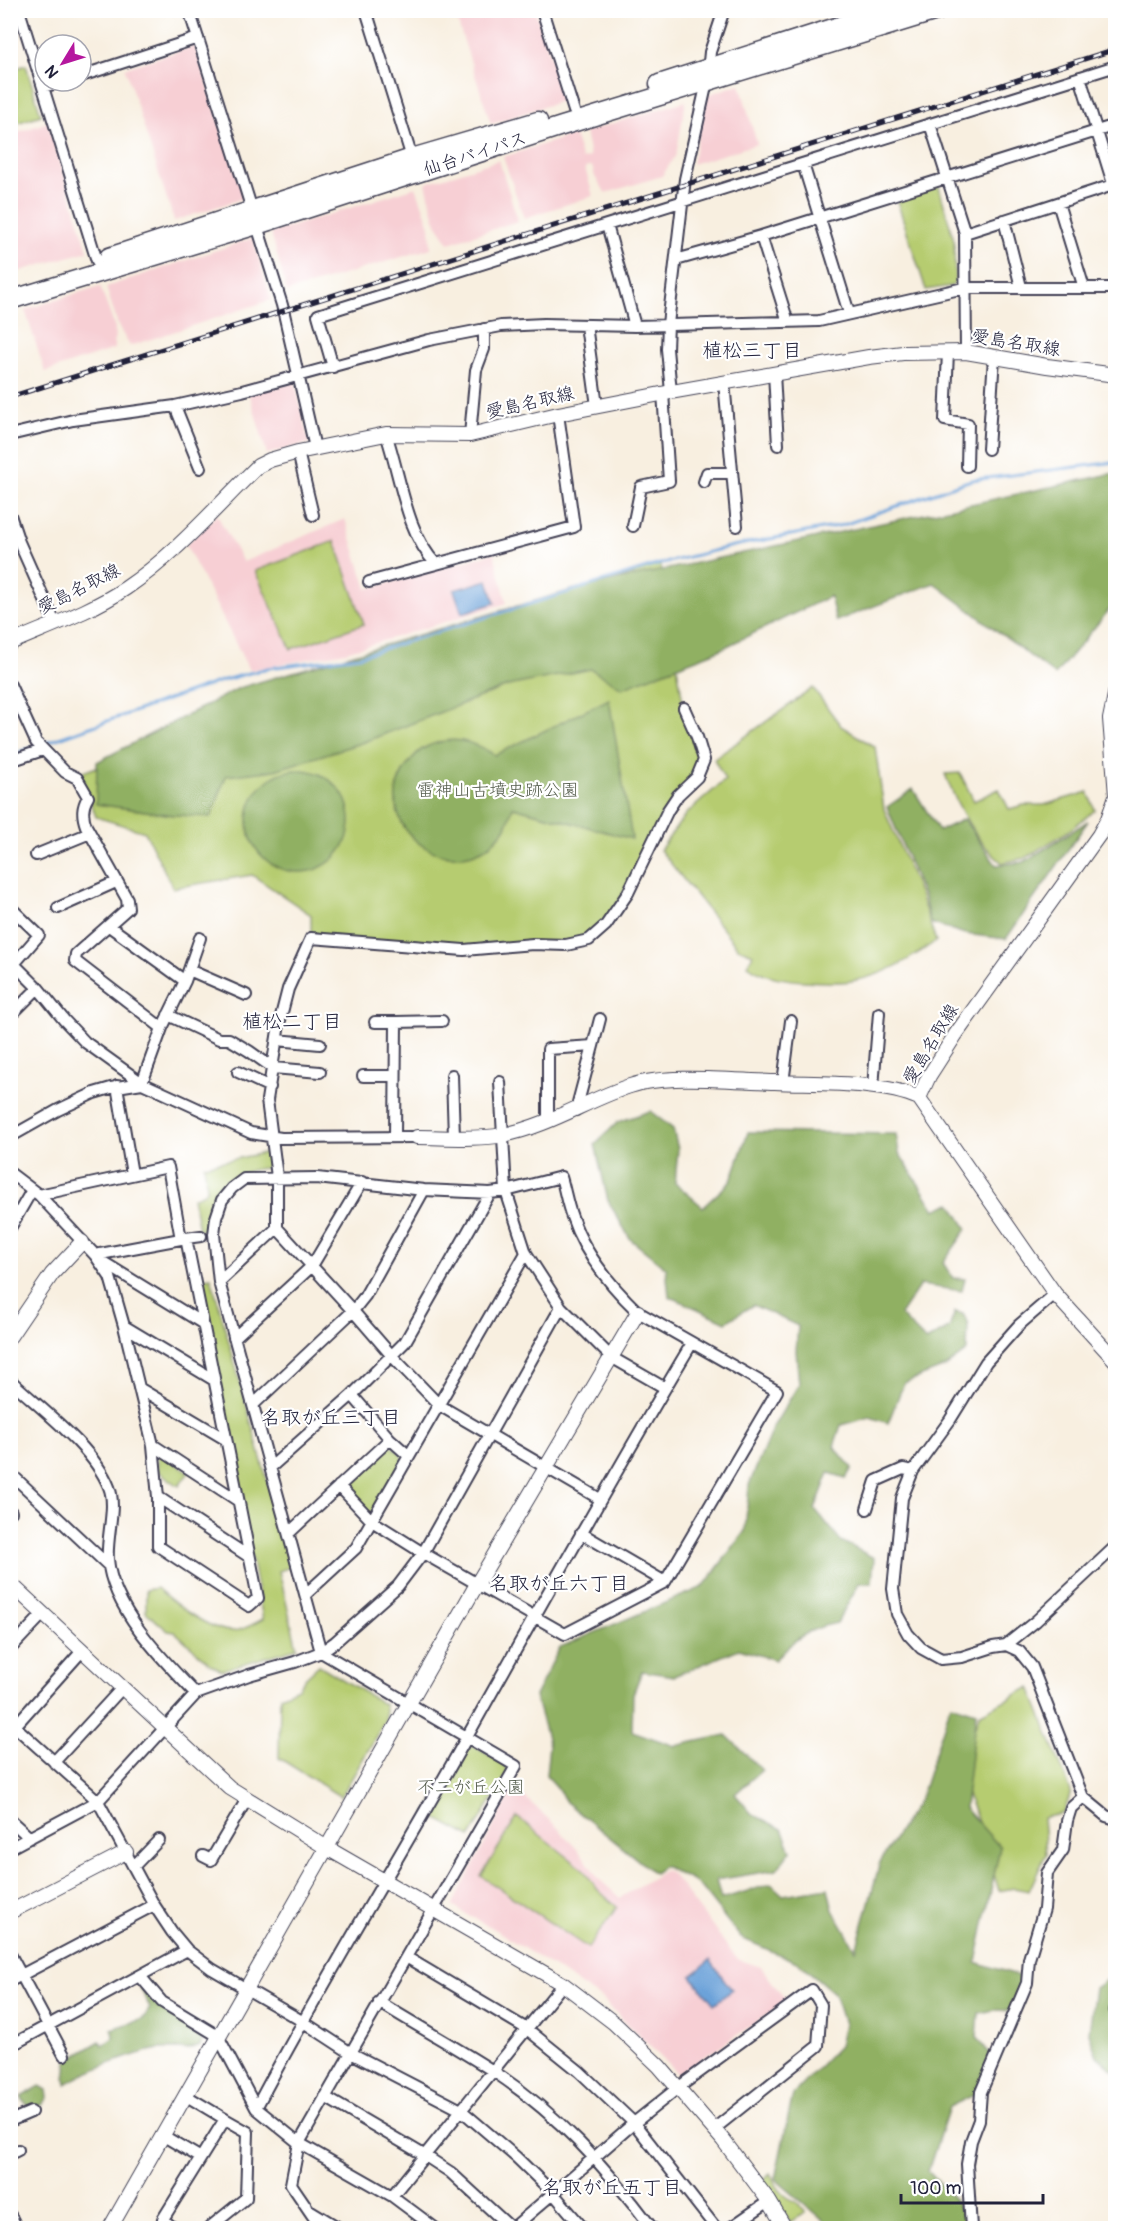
<svg xmlns="http://www.w3.org/2000/svg" width="1126" height="2239" font-family="Pangolin,'Klee One',sans-serif">
	<rect width="100%" height="100%" fill="#fff"/>
	<filter id="ink" filterUnits="userSpaceOnUse"><feTurbulence type="fractalNoise" baseFrequency=".0167" numOctaves="2"/><feDisplacementMap in="SourceGraphic" scale="12" xChannelSelector="R" yChannelSelector="G"/><feConvolveMatrix kernelMatrix="1 2 1 2 8 2 1 2 1" color-interpolation-filters="sRGB"/></filter>
	<filter id="wash" filterUnits="userSpaceOnUse"><feTurbulence type="fractalNoise" baseFrequency=".008" numOctaves="4" result="noise"/><feDisplacementMap in="SourceGraphic" scale="24" xChannelSelector="R" yChannelSelector="G"/><feGaussianBlur stdDeviation="1.35" result="paint"/><feColorMatrix in="noise" values="0 0 0 0 0 0 0 0 0 0 0 0 0 0 0 0 0 1.4 0 .05"/><feComposite in="paint" operator="in"/></filter>
	<g filter="url(#wash)">
		<rect width="100%" height="100%" fill="#f8efe0"/>
		<path fill="#f7cfd4" d="M486,11H535L554,66L561,101L491,124L457,20Z
			M195,46L244,198L174,221L125,68Z
			M740,84L757,144L692,164L707,95Z
			M686,101L676,155L662,176L606,193L595,177L592,166L585,168L593,196L524,218L503,157L574,135L582,159L590,157L585,132Z
			M48,122L88,251L17,272L10,250V135Z
			M499,160L518,221L449,243L436,224L426,183Z
			M416,187L430,226L431,248L287,292L271,233Z
			M253,238L271,300L130,346L119,328L106,287Z
			M100,286L115,328L114,349L45,372L25,310Z
			M295,382L309,443L267,454L249,393Z
			M217,515L243,562L345,519L367,589L494,553L507,603L346,652L249,670L186,545Z
			M514,1787L557,1827L583,1856L599,1879L620,1898L665,1870L673,1875L737,1959L761,1967L787,2002L678,2074L602,1999L499,1932L452,1906Z"/>
		<path fill="#b6cc70" stroke="#6c7756" stroke-width="1.5" d="M26,65L41,115L11,125V70Z
			M934,185L939,187L954,240L955,282L952,286L926,290L896,198Z
			M335,541L364,624L291,649L255,571Z
			M660,564L684,708L704,760L668,810L606,925L566,945L464,950L311,938V915L252,875L173,888L145,832L96,817L80,773Z
			M813,688L841,726L875,747L884,809L921,897L936,941C911,959 883,976 852,981C837,983 821,982 805,981C786,980 763,977 748,965L753,954L738,948L660,850L686,814L725,780L714,759Z
			M960,773L974,801L999,789L1009,809L1024,805H1044L1088,792L1095,810L1067,832L1025,858L1002,863C976,841 957,806 945,774Z
			M269,1152L271,1161L267,1168C241,1169 218,1184 212,1211C211,1217 210,1223 208,1229L199,1230L193,1198L204,1193L207,1188L204,1165Z
			M211,1277L291,1567L279,1571L297,1648L222,1670L210,1664L175,1632L168,1631L146,1612V1590L157,1588C175,1604 209,1631 233,1631C242,1631 255,1623 263,1619L197,1279Z
			M391,1445L401,1454L403,1460L372,1512L368,1513L351,1494L348,1487L349,1482Z
			M157,1450L189,1472L179,1486L158,1471Z
			M319,1665L385,1705V1721L341,1797L279,1758L280,1696L298,1688L306,1677Z
			M1030,1687L1071,1792L1064,1813L1043,1818L1046,1854L1029,1891L1014,1888L999,1891L975,1813L959,1777L979,1714Z
			M469,1744L504,1763L508,1773L470,1837L426,1813Z
			M517,1817L583,1869L598,1890L617,1907L588,1948L481,1876Z
			M770,2174C776,2185 783,2198 796,2201L806,2213L790,2222L763,2181Z"/>
		<path fill="#90b062" stroke="#59694e" stroke-width="1.5" d="M1115,473V603L1055,675L934,583L836,621L830,596L717,651L622,688L591,669L508,686L364,742L275,770L226,776L211,817L173,815L96,804L97,762L239,688L575,589Z
			M609,699L632,839L513,807C510,814 509,822 505,829C459,894 368,830 404,770C410,761 416,752 426,747C452,734 472,741 495,755Z
			M248 821a51 51 0 1 1 102 0a51 51 0 1 1-102 0Z
			M913,789L939,831L964,819L996,865L1024,862L1088,821L1006,939L965,934L930,923L924,898L887,807Z
			M650,1111L673,1129L678,1149L675,1183L703,1207L731,1181L748,1132L896,1134L899,1153L935,1210L951,1203L967,1229L943,1263L953,1278L965,1279L962,1291L920,1285L900,1315L926,1341L949,1328L955,1312L963,1314L968,1323L967,1351L945,1367L904,1383L888,1423L870,1417L841,1425L834,1446L852,1468L846,1478L829,1473L815,1509L841,1541L874,1558L872,1583H859L837,1623C809,1628 793,1640 775,1660L739,1649L674,1676L642,1671L633,1694L632,1731L675,1746L726,1735L762,1770L735,1794L752,1814L782,1829L791,1851L776,1870L716,1880L721,1899L771,1884L783,1895L828,1888L833,1910L856,1950L880,1862L921,1796L951,1704L976,1712L965,1808L1000,1847L976,1962L1022,1977L1013,2011L995,2010L979,2013L977,2037L990,2054L976,2094L949,2107L928,2171C941,2186 967,2207 964,2228H833L775,2179L793,2094L839,2046L844,2024L834,1993L799,1963L741,1938L698,1884L664,1866L654,1873L566,1802L557,1787L546,1775L549,1745L535,1696L560,1647L703,1587L745,1531L749,1485L773,1427L799,1384L796,1351L798,1326L753,1305L726,1322L669,1296L666,1268L630,1239L608,1201L595,1144L618,1122Z
			M1115,1974V2072L1097,2056L1089,2033L1095,1988Z
			M140,1987C146,1993 150,2000 157,2005C174,2017 195,2020 202,2041L200,2046C186,2053 174,2047 159,2049C135,2053 87,2071 66,2084L65,2080L67,2061L100,2041L103,2045L113,2038L112,2029L143,2019L150,2008Z
			M40,2086L47,2090L48,2098L42,2105L32,2107L25,2103L21,2097Z"/>
		<path fill="#6ca2d9" stroke="#47628a" stroke-width="1.5" d="M488,580L495,603L462,613L454,590Z
			M710,1960L732,1990L714,2004L691,1976Z"/>
		<g fill="none" stroke-linecap="round" stroke-linejoin="round">
			<path stroke="#6ca2d9" stroke-width="3" d="M42,744L224,680L268,668L360,656L660,564L733,546L843,525L971,480L1116,462
				M16,753L35,747"/>
		</g>
	</g>
	<g filter="url(#ink)">
		<g fill="none" stroke-linecap="round" stroke-linejoin="round">
			<defs>
				<path id="street" d="M19,10L97,261
					M189,10L282,305L315,448
					M366,10L412,158
					M542,10L574,111
					M81,76L198,38
					M1080,77L1115,190
					M43,87L64,81
					M930,124L965,233L966,352
					M803,164L849,313
					M1058,203L1084,288
					M1004,220L1021,287
					M607,225L635,326
					M965,233L1116,184
					M761,236L788,322
					M676,260L761,236L1116,125
					M586,325L597,406
					M948,352L945,420L968,424L967,466
					M333,367L318,315L1116,66
					M774,373L778,445
					M724,382L737,526
					M671,392L667,349L668,324L685,179L707,82L710,52L724,10
					M175,406L200,468
					M386,434C400,474 406,533 436,564
					M10,435L73,420L175,406L242,391L429,340L501,326L544,324L635,326L819,321L964,288H1116
					M470,435L476,370L484,349V329
					M988,449L994,357
					M298,452L313,515
					M704,482L707,473H732
					M10,515L19,542L55,623
					M633,526L641,487L669,481L663,393
					M369,582L574,527L558,414
					M10,685L36,742L65,772L77,778L88,797C82,807 82,815 86,826L127,899L128,908L76,954L75,961L162,1028
					M10,761L43,750
					M36,855L90,833
					M10,907L39,935L14,964
					M58,908L116,882
					M109,926L185,981
					M10,960L38,988L64,1020L85,1042L142,1083L162,1028L185,981L200,938
					M189,970L246,995
					M168,1015L219,1039H229L249,1051L273,1068L320,1072
					M10,1016L38,988
					M375,1022H396
					M277,1040L320,1044
					M593,1046L600,1019
					M238,1072L270,1087
					M452,1075L454,1137
					M363,1076H395
					M500,1082L506,1191L526,1253L561,1307L611,1357L665,1388
					M783,1083L791,1021
					M117,1086L132,1174
					M873,1087L879,1013
					M548,1121V1049L593,1046L576,1110
					M10,1137L58,1110L94,1093L111,1088L142,1083L251,1133L281,1138L417,1137
					M395,1137L396,1022L442,1021
					M10,1173L39,1195L95,1255L110,1277L124,1326L153,1445L158,1497V1546L249,1606L258,1598L186,1238L95,1255
					M39,1195L168,1167L181,1239
					M10,1228L32,1190
					M277,1228L353,1311L392,1356L439,1405L600,1499
					M186,1238L201,1236
					M103,1262L202,1323
					M219,1282L277,1228V1177L267,1100L279,1024L288,989L311,938L464,950L533,944L566,945L589,940L606,925L628,893L668,810L678,795L697,777L704,760L697,737L684,708
					M1055,1294L1019,1325L986,1362L950,1420L913,1471L902,1498L893,1589L897,1614L908,1634L921,1648L941,1659L962,1657L993,1647L1006,1645L1019,1651L1032,1667L1083,1797L1106,1816L1116,1819
					M124,1326L214,1380
					M234,1338L312,1266L362,1182
					M10,1380C42,1410 93,1447 109,1487C117,1506 106,1538 108,1559C112,1609 163,1660 196,1694
					M139,1388L225,1439
					M352,1395L390,1439L409,1456
					M253,1405L353,1311L365,1296L424,1190
					M153,1445L237,1500
					M271,1467L352,1395L405,1342L490,1193
					M10,1473L109,1566
					M158,1497L248,1556
					M867,1509L876,1481L903,1469L913,1471
					M10,1512H11
					M289,1533L390,1439
					M581,1533L665,1582
					M306,1594L356,1548L526,1253
					M1006,1645L1036,1621L1116,1546
					M10,1649L43,1614
					M10,1722L98,1801L154,1905L172,1932L187,1950L212,1969L302,2021L351,2053L461,2110L516,2157L553,2193L583,2228
					M15,1726L82,1651
					M54,1762L122,1688
					M10,1820L30,1838
					M10,1848L98,1801L196,1694L249,1675L295,1662L321,1652L335,1642L398,1586L423,1553L561,1307
					M203,1856L211,1860L247,1799
					M134,1866L159,1840
					M10,1954L64,2055
					M406,1957L527,2029L579,2071L634,2123L716,2228
					M140,1976L162,2002L218,2036L256,2108L299,2143L392,2196L435,2228
					M10,1981L154,1905
					M379,2002C417,2026 456,2047 493,2071C557,2113 607,2168 652,2228
					M1115,2010L1116,2009
					M10,2046L187,1950
					M185,2095L225,2119
					M325,2097L424,2155L450,2172L511,2228
					M256,2108C322,1982 398,1861 467,1737C541,1605 614,1473 692,1343
					M10,2121L31,2112
					M162,2135L201,2158
					M10,2154L18,2150
					M392,2196L563,1984
					M311,2211L339,2228
					M10,2215L17,2228
					M173,2228L163,2219L225,2119L248,2132L246,2198L209,2228
					M321,2228L291,2184L299,2143L516,1766L321,1652L219,1282L214,1234L216,1218L222,1200L232,1188L244,1179L317,1178L424,1190L490,1193L506,1191L561,1177C565,1190 567,1204 572,1217C584,1254 610,1285 638,1312L777,1391L665,1582L565,1634L423,1553L372,1521L339,1486
					M513,2228L634,2123L679,2087L812,1990L821,2005L818,2046L714,2129
					M730,2228L769,2201
					M971,2228L967,2164L971,2141L979,2120L981,2092L1027,1983L1029,1959L1044,1909L1047,1873L1063,1850L1067,1821L1071,1808L1083,1797"/>
				<path id="secondary" d="M10,643C49,626 92,611 126,588C175,555 216,507 258,466L270,460L298,452L386,434L470,435L558,414L671,392L869,357L903,353L966,352L1047,366L1116,375
					M1116,690L1110,719L1116,795
					M1116,796L1108,819L1099,835L956,1034L929,1076L919,1098L1055,1294L1116,1361
					M417,1137C444,1137 476,1140 503,1135C549,1126 587,1100 630,1086C668,1073 734,1081 775,1082C817,1084 881,1081 919,1098
					M10,1336L52,1274L82,1242
					M10,1583L230,1788L327,1848L563,1984L614,2023L659,2066L723,2140L769,2201L785,2228
					M10,1912L126,1852
					M110,2228L477,1584L638,1312"/>
				<path id="highway" d="M659,84L889,10
					M109,257L412,158L538,121
					M10,300L257,225L562,126L940,10"/>
			</defs>
			<use href="#street" stroke="#424154" stroke-width="14"/>
			<use href="#secondary" stroke="#424154" stroke-width="16"/>
			<use href="#highway" stroke="#424154" stroke-width="21"/>
			<use href="#street" stroke="#fff" stroke-width="10"/>
			<use href="#secondary" stroke="#fff" stroke-width="14"/>
			<use href="#highway" stroke="#fff" stroke-width="18"/>
			<defs>
				<path id="rail" d="M10,397L1116,49"/>
			</defs>
			<use href="#rail" stroke="#22223b" stroke-width="5"/>
			<use href="#rail" stroke="#fff" stroke-width="3" stroke-dasharray="9" stroke-linecap="butt"/>
		</g>
	</g>
	<g text-anchor="middle" dominant-baseline="central" stroke-width="4.5" stroke-linejoin="round" paint-order="stroke">
		<g font-size="18" fill="#22223b" stroke="#fff">
			<text transform="translate(475 154) rotate(-18)">仙台バイパス</text>
			<text transform="translate(1016 343) rotate(9)">愛島名取線</text>
			<text transform="translate(530 403) rotate(-13)">愛島名取線</text>
			<text transform="translate(79 589) rotate(-27)">愛島名取線</text>
			<text transform="translate(931 1044) rotate(-59)">愛島名取線</text>
		</g>
		<g font-size="18" fill="#565e4e" stroke="#fff">
			<text x="498" y="790">雷神山古墳史跡公園</text>
			<text x="471" y="1787">不二が丘公園</text>
		</g>
		<g font-size="20" fill="#22223b" stroke="#fff">
			<text x="752" y="350">植松三丁目</text>
			<text x="292" y="1021">植松二丁目</text>
			<text x="331" y="1417">名取が丘三丁目</text>
			<text x="559" y="1583">名取が丘六丁目</text>
			<text x="612" y="2187">名取が丘五丁目</text>
		</g>
	</g>
	<rect width="1126" height="2239" fill="none" stroke="#fff" stroke-width="36"/>
	<g transform="translate(63 63) rotate(232)"><circle r="28" fill="#ffffff" stroke="#a7a7b1" stroke-width="1.5"/>
	<path d="M0-4.5L10 22L0 15L-10 22Z" fill="#b5179e"/>
	<text y="-9" font-size="16" font-weight="bold" text-anchor="middle" fill="#22223b">N</text>
	</g>
	<path d="M901 2194v9h142v-9" fill="none" stroke="#22223b" stroke-width="3"/>
	<text x="910" y="2194" font-size="18" fill="#22223b" stroke="#ffffff" stroke-width="4.5" paint-order="stroke">100 m</text>
</svg>
